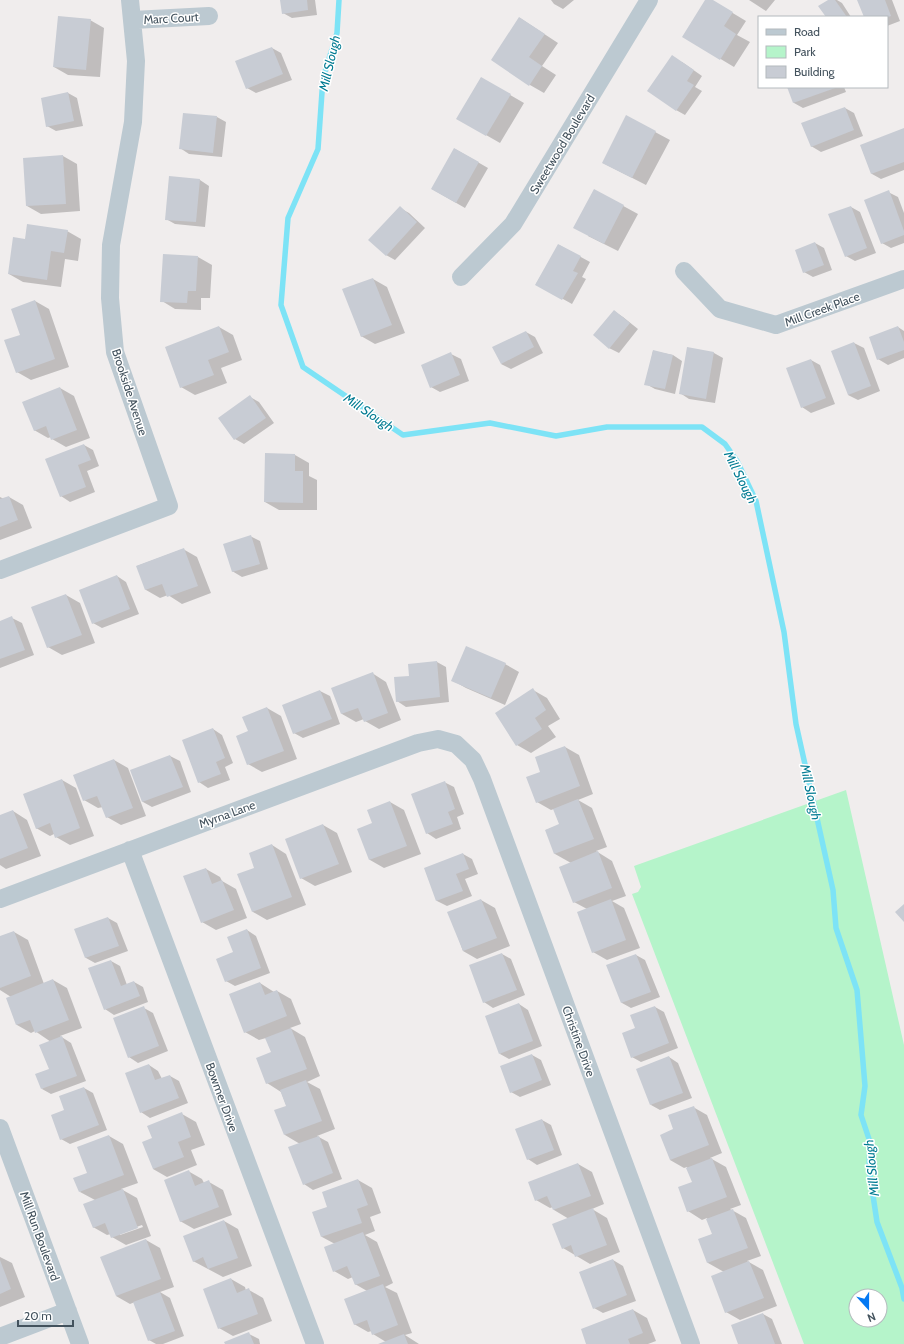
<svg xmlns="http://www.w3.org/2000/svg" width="904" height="1344" font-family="Cabin,sans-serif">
	<rect width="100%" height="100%" fill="#f0eded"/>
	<path fill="#b5f4ca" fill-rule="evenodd" d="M846,790L904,1045V1344H804L632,894L638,892L641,887L634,866ZM856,1296H880V1320H856Z"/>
	<path fill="#0003" fill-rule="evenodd" d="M281,0H315L317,15L292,18L283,13Z
		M551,0H574L563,9L554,4Z
		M706,0H711L746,21L737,35L750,42L734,67L684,37Z
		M749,0H775L766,11Z
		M829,0H837L842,3L851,17H827Z
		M859,0H892L900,21L887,26V17H865Z
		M520,18L558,43L542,66L556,75L544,93L530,85Z
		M90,20L104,28L100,77L68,75L54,67Z
		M272,48L281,53L292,80L256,93L247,88Z
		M682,62L702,76L695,87L702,91L685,115L676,110Z
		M481,78L524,103L500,143L458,119Z
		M788,87H844L846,92L803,108L794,103Z
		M68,93L77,98L83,126L56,131L47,126Z
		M845,108L854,113L863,136L821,152L811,146Z
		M217,117L226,122L222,157L189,154L180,148Z
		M627,117L670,140L646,185L603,163Z
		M904,129V170L881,179L872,174L861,146Z
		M455,149L488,168L465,208L432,189Z
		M63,156L77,164L80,211L41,214L27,206L24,159Z
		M170,177L200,180L209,186L205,227L175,224L166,219Z
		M594,190L638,214L618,251L588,236Z
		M888,192L898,197L904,213V243L891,248L882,243Z
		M851,207L860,212L876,253L855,261L846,256Z
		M400,208L409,213L425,228L395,260L386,255Z
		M67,231L81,239L78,261L65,259L61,287L23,282L9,274L26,240Z
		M815,243L824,248L832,270L813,277L804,272Z
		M559,245L590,262L582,277L586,279L572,304L536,284Z
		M198,257L212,265L210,298H201V310L175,309L162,301Z
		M373,279L387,287L405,333L375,344L361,336L344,290Z
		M35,301L49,309L69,367L31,380L17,372Z
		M614,311L623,317L638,329L619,353L609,348Z
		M219,327L233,335L242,360L221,368L227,383L195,395L181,387Z
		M898,327L904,331V358L888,365L878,359Z
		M526,332L535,337L543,353L511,369L501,364Z
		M854,343L864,348L880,391L858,400L848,395Z
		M688,348L714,353L723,358L715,403L689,399L680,393Z
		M653,351L673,355L682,361L675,394L655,389L646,384Z
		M451,354L461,359L469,381L440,392L431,387Z
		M811,360L820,365L835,404L811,413L802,407Z
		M60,388L74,396L90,438L66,447L52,439L51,437L48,438L34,430Z
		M250,397L259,402L274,423L244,444L235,439Z
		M84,445L93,450L99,466L87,471L95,492L70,502L61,496Z
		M295,455L309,463V476L317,480V510H279L265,502Z
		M0,497L4,499L9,497L23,505L32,528L0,540Z
		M250,536L260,541L268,569L242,577L232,571Z
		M183,549L197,557L211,593L182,604L168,595L160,598L146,590L137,566Z
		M117,576L126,582L139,614L102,628L93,623Z
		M66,595L80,603L95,643L62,655L48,647Z
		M12,618L22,623L34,655L0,668V622Z
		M437,662L446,667L449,702L406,707L397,701L411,676Z
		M505,664L519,672L505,705L466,688L452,680Z
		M372,673L386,682L401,720L379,729L365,721L364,719L356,722L342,714L333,689Z
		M533,690L547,698L560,719L548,726L556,737L531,753L517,745Z
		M320,691L330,696L340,724L303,738L294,733Z
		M267,708L281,716L297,759L262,772L248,764L249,732Z
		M213,729L222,735L233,763L225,767L230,780L208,788L199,782Z
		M565,747L579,755L593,794L578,800L592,808L607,847L596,851L612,861L626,896L612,901L624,908L640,948L607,960L593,952L587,909L574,902L571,863L555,854L546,830L560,825L554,809L551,810L537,802L542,772Z
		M170,756L180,761L191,792L152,807L143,802L131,771Z
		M114,760L128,768L146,816L121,825L107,817L103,807L98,808L84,800Z
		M62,780L76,788L94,836L70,845L56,837L54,834L50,836L36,828Z
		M444,782L454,787L464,814L457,817L461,829L436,839L427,833Z
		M390,802L404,810L421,854L384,868L370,860L359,829L373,824Z
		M13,811L27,820L41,856L6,869L0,865V816Z
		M323,825L337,833L352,872L315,886L301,878Z
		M272,845L286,854L306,905L267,920L253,912L239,875L256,868Z
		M463,854L472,859L478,874L465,879L472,896L447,906L437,901L425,869Z
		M206,869L220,877L222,881L236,889L247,918L216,930L202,922Z
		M481,900L495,908L510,946L477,959L463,951L449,912Z
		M108,918L117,923L128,951L95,963L86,958L76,929Z
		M247,930L256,936L270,973L235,986L226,981L234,953Z
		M14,932L28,940L44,984L53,980L67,988L82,1028L60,1036L71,1043L86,1081L51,1094L42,1089L50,1069L51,1042L35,1031L31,1033L17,1025L11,997L0,990V938Z
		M502,954L511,959L525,995L493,1008L484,1002Z
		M636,955L645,960L660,997L631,1008L622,1003L608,966Z
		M111,961L120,966L127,985L134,982L143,987L148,1002L114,1015L105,1009Z
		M260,983L274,992L277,991L291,999L301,1024L290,1028L305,1037L320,1076L307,1082L320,1089L335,1129L317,1136L328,1142L342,1179L313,1190L304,1184L300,1144L285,1135L287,1107L281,1092L267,1083L272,1053L266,1038L259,1040L245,1032Z
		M519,1004L528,1010L542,1046L509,1059L500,1054Z
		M655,1007L664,1012L678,1048L641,1062L632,1057L636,1029Z
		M144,1008L153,1013L168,1051L138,1063L129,1057Z
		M532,1055L541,1060L551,1085L520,1097L511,1092Z
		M669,1057L678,1063L692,1098L660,1110L651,1105Z
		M149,1065L158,1071L162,1079L170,1076L179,1081L188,1103L150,1118L141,1112Z
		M84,1088L93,1093L107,1130L70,1144L61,1139L65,1111Z
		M693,1107L707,1115L722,1153L710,1158L726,1167L741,1205L730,1209L746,1218L761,1256L747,1261L763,1270L777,1306L740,1320L726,1312L724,1272L708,1263L699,1240L713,1234L707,1218L702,1220L688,1211L693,1182L687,1167L684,1168L670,1160L674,1130Z
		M182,1114L196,1122L205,1145L191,1150L197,1165L167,1177L153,1169V1139Z
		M542,1120L551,1125L562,1155L537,1165L528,1159Z
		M109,1136L123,1144L138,1183L121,1189L137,1198L151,1236L126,1245L112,1237L111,1234L107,1235L93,1227L95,1200L80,1192ZM142,1225L143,1227L120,1235V1233Z
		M578,1164L592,1172L604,1204L592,1209L607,1218L620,1252L590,1264L563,1248L569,1219L554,1210L553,1207L550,1208L536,1200Z
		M188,1171L202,1179L204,1183L209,1182L223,1190L232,1215L194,1229L180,1221Z
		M358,1180L372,1188L381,1213L370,1217L375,1231L365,1235L377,1242L393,1283L385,1287L397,1293L412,1333L405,1335L419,1344H381L386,1342L373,1334L372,1331L368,1332L354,1324L367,1291L355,1284L353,1277L348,1279L334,1271L335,1244L322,1237L313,1213L328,1208Z
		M224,1221L238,1229L252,1266L223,1277L193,1261Z
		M146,1240L160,1248L174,1287L160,1292L170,1298L184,1336L163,1344H156L149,1340L135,1302L130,1304L116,1296Z
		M0,1257L12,1263L25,1297L0,1307Z
		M613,1260L623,1266L636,1301L603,1313L594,1308Z
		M231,1279L245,1287L246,1291L249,1290L263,1298L272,1321L233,1336L219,1328Z
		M633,1310L647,1318L656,1341L648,1344H587Z
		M763,1314L772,1319L782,1344H739Z
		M249,1334L259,1339L260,1344H226Z"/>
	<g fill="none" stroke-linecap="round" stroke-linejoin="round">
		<path stroke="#7de3f6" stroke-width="5.5" d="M339,0L337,33L323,78L318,149L288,218L281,305L303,367L403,435L490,423L556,436L607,427H702L725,444L737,461L756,501L784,632L796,724L833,890L836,928L857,990L865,1086L861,1115L870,1142L869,1169L877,1222L902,1288L904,1299"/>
	</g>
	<path fill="#c8ccd4" d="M280,0H307L308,10L282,14Z
		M705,0H713L733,12L724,26L736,34L720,60L682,37Z
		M828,0H835L847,17H826L818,6Z
		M857,0H885L891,16L888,17H864Z
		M58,16L91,19L86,70L53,67Z
		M519,17L545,34L529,57L542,66L529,86L491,60Z
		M272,47L283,74L246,89L235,61Z
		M672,55L694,70L687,81L694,85L676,111L647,91Z
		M481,77L511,94L486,136L456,119Z
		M787,87H838L793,103Z
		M68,92L74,121L46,127L41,98Z
		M845,107L854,130L811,147L801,123Z
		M183,113L217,116L213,153L179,149Z
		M626,115L656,131L632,178L602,163Z
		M904,128V162L871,174L860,145Z
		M454,148L479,162L456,203L431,189Z
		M63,155L66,204L26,206L23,158Z
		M169,176L200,179L196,222L165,220Z
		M594,189L624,205L604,244L573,228Z
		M889,190L904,231V235L881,244L864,200Z
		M400,206L417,222L386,256L368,240Z
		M851,206L867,248L845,257L828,214Z
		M27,224L68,230L64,253L51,251L47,280L8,274L13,237L25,239Z
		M815,242L824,265L803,273L795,250Z
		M558,244L581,256L573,271L578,273L562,300L535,285Z
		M163,254L198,256L196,291H188L187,303L160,302Z
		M373,278L392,325L361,337L342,289Z
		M35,300L55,359L16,373L4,340L20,335L11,309Z
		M614,310L630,323L609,349L593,335Z
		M219,326L229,352L208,360L214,375L180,388L165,347Z
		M898,326L904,342V350L877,360L869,337Z
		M526,331L534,347L501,364L492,347Z
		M854,342L871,386L848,395L831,351Z
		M687,347L714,352L706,399L679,394Z
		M653,350L673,355L665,389L644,385Z
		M451,352L460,375L430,388L421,365Z
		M811,359L826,398L801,408L786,368Z
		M60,387L77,430L51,440L46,426L34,431L22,402Z
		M250,395L266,418L234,440L218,418Z
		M84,444L91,460L78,465L86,487L60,497L45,459Z
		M265,453L295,454V471H303V503L264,502Z
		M9,496L18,520L0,527V499Z
		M251,535L260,564L232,572L223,544Z
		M184,548L198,586L167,597L162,584L145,590L136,566Z
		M117,575L130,609L92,624L79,590Z
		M66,594L82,635L47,648L31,607Z
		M12,616L25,650L0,659V621Z
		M466,646L506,663L491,698L451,681Z
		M437,661L440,697L396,702L394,677L409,676L408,664Z
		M373,672L388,713L364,722L358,708L341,714L331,688Z
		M533,688L546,710L535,718L542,729L516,746L495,713Z
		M320,690L332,719L293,734L282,705Z
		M267,707L284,751L247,765L236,736L248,731L242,717Z
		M213,728L225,758L216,762L221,774L198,783L182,740Z
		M565,746L580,786L536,803L526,777L540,772L535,757Z
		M170,755L183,787L142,802L130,770Z
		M114,759L133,808L106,818L97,796L83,801L73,775Z
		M62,779L80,828L55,838L50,823L36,829L23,794Z
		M445,781L455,809L448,812L453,824L426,834L411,794Z
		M578,799L594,839L554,854L545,830L559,824L553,809Z
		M390,801L407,846L369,860L357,829L372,823L367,810Z
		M13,810L28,848L0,859V815Z
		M323,824L339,864L300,879L285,839Z
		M272,844L292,897L252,912L237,874L254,868L249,853Z
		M598,851L612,888L573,903L559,867Z
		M463,853L469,869L456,874L463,891L436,901L424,868Z
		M206,868L212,884L222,880L234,910L201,923L183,876Z
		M481,899L497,938L463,951L447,912Z
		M611,899L626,940L592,953L577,912Z
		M904,904V922L895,912Z
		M108,917L119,946L85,958L74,929Z
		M247,929L261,968L225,982L216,959L233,952L227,937Z
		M14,931L31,976L0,988V936Z
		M502,953L517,990L483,1003L469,965Z
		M636,954L651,992L621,1003L606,965Z
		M111,960L121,986L134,981L140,996L104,1010L88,968Z
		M53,979L69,1020L35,1033L30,1020L16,1025L6,998Z
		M260,982L265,995L277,990L287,1016L244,1033L229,994Z
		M519,1003L533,1041L499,1054L485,1016Z
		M144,1006L159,1046L128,1058L113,1018Z
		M655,1006L669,1043L631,1058L622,1033L635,1028L630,1015Z
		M291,1028L307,1069L266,1084L256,1058L271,1052L265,1038Z
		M62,1036L77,1076L41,1089L35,1074L49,1069L39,1045Z
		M532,1054L542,1080L510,1093L500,1066Z
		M669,1056L683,1093L650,1105L636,1069Z
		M149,1064L155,1080L170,1075L179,1098L140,1113L125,1073Z
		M306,1080L322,1121L284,1135L274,1110L286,1106L280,1090Z
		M84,1087L99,1125L60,1140L51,1115L64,1110L59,1096Z
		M694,1106L709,1145L670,1160L660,1135L673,1129L668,1115Z
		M182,1112L191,1137L178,1142L184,1157L153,1169L142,1142L152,1138L147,1126Z
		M542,1119L554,1150L527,1160L515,1129Z
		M109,1135L124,1175L79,1192L73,1178L87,1173L77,1147Z
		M319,1136L333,1173L303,1185L288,1147Z
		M712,1158L727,1197L687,1212L678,1187L692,1182L686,1168Z
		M578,1163L591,1196L553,1210L547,1196L535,1201L528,1182Z
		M189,1170L195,1186L209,1180L219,1207L180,1222L164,1180Z
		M358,1179L368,1205L357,1209L362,1223L321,1237L312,1212L327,1207L322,1192Z
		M123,1189L138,1228L111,1238L105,1223L93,1228L83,1204Z
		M593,1208L607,1245L575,1257L571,1245L562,1249L552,1224Z
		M733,1209L748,1248L707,1263L698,1239L712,1234L706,1219Z
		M224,1220L238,1258L208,1269L203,1257L193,1262L183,1236Z
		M363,1232L380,1276L355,1285L347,1266L333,1272L324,1247Z
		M146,1239L161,1279L116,1296L100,1257Z
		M613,1259L627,1295L593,1309L579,1272Z
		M0,1260L11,1289L0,1294Z
		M749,1261L764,1298L725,1313L711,1276Z
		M231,1278L237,1293L249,1288L258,1314L218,1329L203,1289Z
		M383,1284L398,1325L372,1335L367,1320L354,1325L344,1299Z
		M160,1292L175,1331L148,1341L133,1302Z
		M633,1309L643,1333L628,1339L630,1344H586L581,1329Z
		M763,1313L775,1344H738L731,1325Z
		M249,1332L254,1344H225L224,1342Z
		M404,1334L408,1344H378Z"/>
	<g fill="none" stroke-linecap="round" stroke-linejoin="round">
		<path stroke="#bcc9d1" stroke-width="18" d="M133,20L209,16
			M684,271L720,309L776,325L904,279
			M461,277L513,224L649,0
			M0,570L169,506L115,352L110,298L111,245L133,122L136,61L130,0
			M130,850L315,1344
			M0,899L418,743L438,739L456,744L473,760L482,779L691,1344
			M0,1128L80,1344
			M0,1337L68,1311"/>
	</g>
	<g text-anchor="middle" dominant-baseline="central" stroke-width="3" stroke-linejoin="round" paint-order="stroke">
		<g font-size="12" fill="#43525d" stroke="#fff">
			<text transform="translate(171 18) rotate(-3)">Marc Court</text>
			<text transform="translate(562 144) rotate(-59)">Sweetwood Boulevard</text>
			<text transform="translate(822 309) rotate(-20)">Mill Creek Place</text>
			<text transform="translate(130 392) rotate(72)">Brookside Avenue</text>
			<text transform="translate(227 814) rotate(-20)">Myrna Lane</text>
			<text transform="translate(579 1041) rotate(70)">Christine Drive</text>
			<text transform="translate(222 1097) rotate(70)">Bowmer Drive</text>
			<text transform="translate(40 1236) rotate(70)">Mill Run Boulevard</text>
		</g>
		<g font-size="13" font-style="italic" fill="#037c93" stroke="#fff">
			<text transform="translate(329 63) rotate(-77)">Mill Slough</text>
			<text transform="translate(369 412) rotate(34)">Mill Slough</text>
			<text transform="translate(741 477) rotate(63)">Mill Slough</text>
			<text transform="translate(811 792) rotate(78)">Mill Slough</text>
			<text transform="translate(871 1168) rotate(-96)">Mill Slough</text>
		</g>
	</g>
	<rect x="758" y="16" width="130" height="72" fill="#ffffff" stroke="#b4babe"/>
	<rect x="766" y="29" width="20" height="6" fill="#bcc9d1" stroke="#b4babe"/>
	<text x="794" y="36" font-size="12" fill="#43525d">Road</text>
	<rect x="766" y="46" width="20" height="12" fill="#b5f4ca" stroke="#b4babe"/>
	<text x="794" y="56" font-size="12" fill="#43525d">Park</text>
	<rect x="766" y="66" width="20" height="12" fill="#c8ccd4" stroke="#b4babe"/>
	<text x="794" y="76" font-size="12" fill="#43525d">Building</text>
	<g transform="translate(868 1308) rotate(159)"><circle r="19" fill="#ffffff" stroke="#b4babe"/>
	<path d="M0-3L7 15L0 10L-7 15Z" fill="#0479f3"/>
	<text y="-6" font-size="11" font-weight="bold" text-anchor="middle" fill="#43525d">N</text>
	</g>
	<path d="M18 1320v6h55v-6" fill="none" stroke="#43525d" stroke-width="2"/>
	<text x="24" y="1320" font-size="12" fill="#43525d" stroke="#ffffff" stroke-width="3" paint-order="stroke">20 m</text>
</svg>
